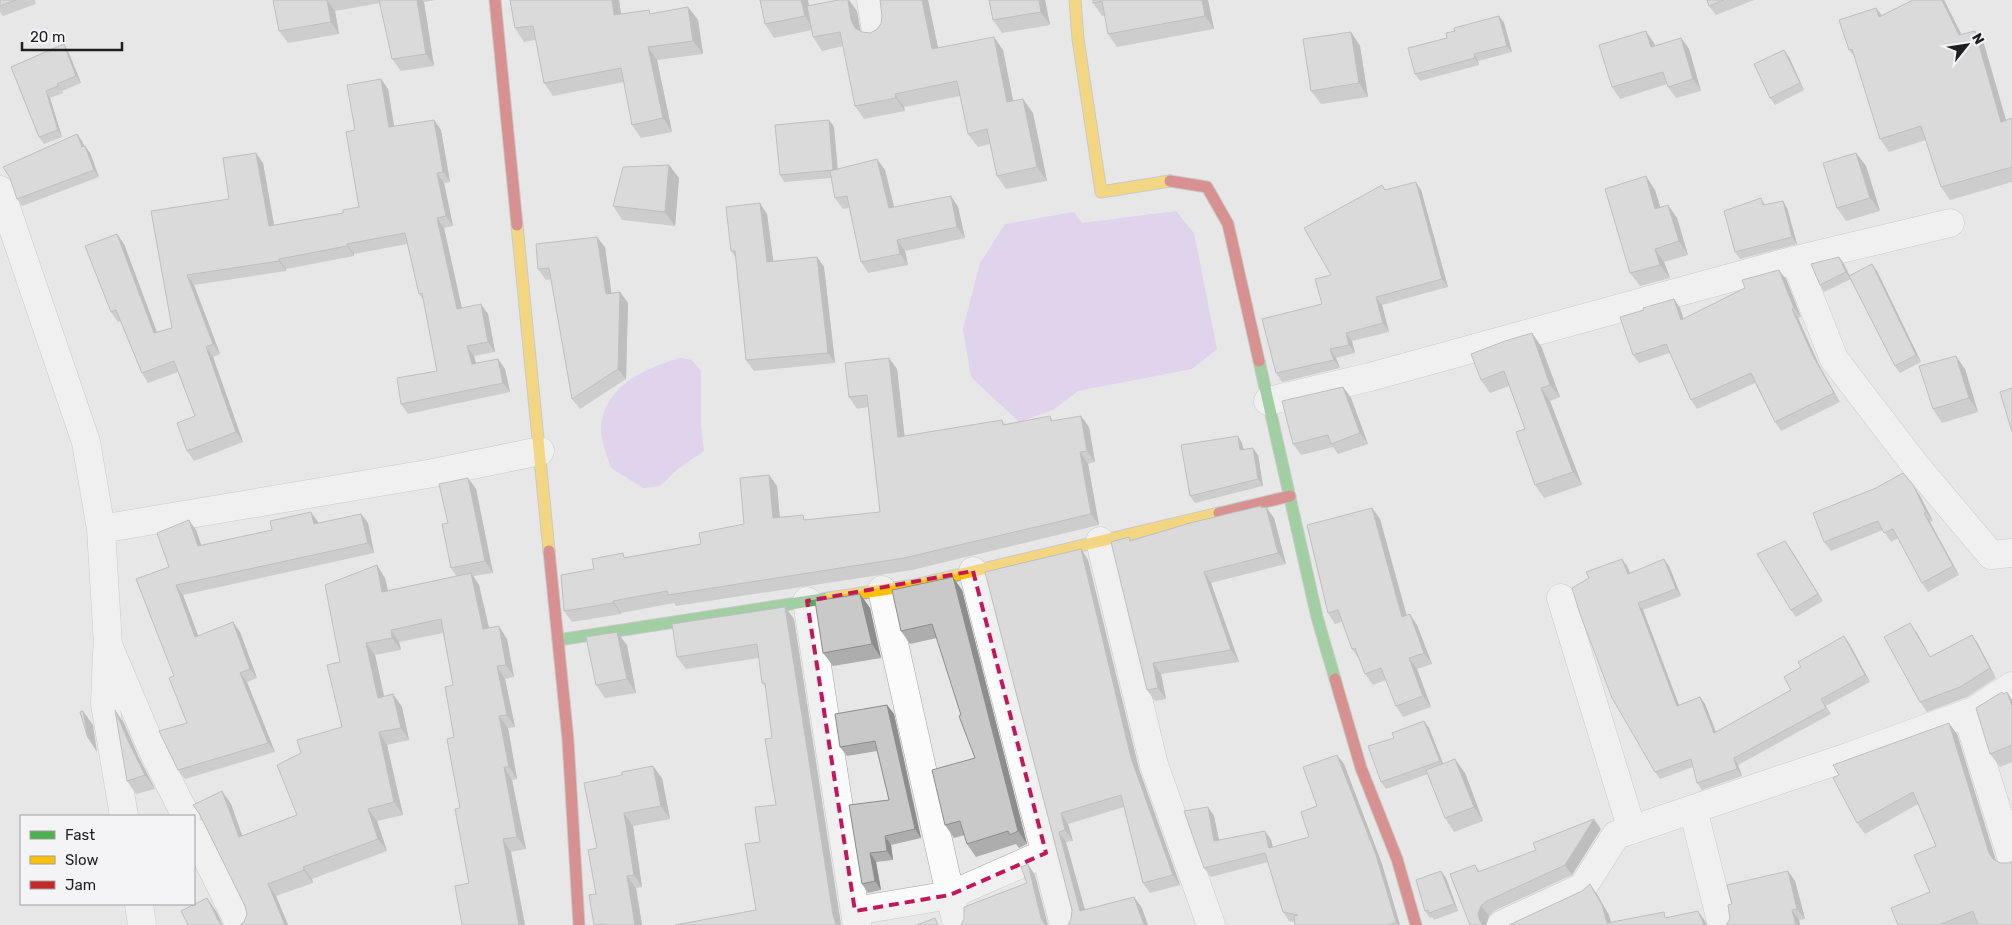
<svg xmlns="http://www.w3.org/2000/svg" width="2012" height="925" font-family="Rubik,sans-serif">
	<rect width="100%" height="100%" fill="#e7e7e8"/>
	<path fill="#d4bcf2" d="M1176,211L1194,233L1217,349L1192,369L1078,391L1053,410L1019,422L971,377L963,329L980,263L1005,224L1074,212L1082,223Z
		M680,358L692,360L701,371V426L704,451L679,468L660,486L643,488L611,468C606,453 598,435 602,419C610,383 648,367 680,358Z"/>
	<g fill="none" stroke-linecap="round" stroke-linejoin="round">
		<defs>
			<path id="street" d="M871,0L876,31
				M0,190L86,442L101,529L108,645L152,749L186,816
				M1795,260L1834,359L1916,466L1991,555L2012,553
				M1268,401L1370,377L1795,260L1950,223
				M101,529L433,473L540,451
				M1100,541L1154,765L1211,925
				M973,571L1064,925
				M882,590L957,925
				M1561,598L1632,830
				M807,601L857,925
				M107,652L105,704L124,816
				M1967,714L2012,859
				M1693,809L1722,925
				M194,832L240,925
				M139,904L142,925
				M855,911L950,895L1046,853
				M1501,925L1583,887L1616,835L1848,757L1974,711L2012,686"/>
			<path id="fast" d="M1259,361L1317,617L1335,679
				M558,640L829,598"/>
			<path id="slow" d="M1075,0L1078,39L1101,192L1170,181
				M517,225L549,551
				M829,598L915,585L1219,513"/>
			<path id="jam" d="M495,0L517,225
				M1170,181L1207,187L1228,224L1259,361
				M1219,513L1290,496
				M549,551L568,740L579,925
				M1335,679L1361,768L1397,859L1416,925"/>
		</defs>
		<use href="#street" stroke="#a5a5a6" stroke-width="29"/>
		<use href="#fast" stroke="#a5a5a6" stroke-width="13"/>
		<use href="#slow" stroke="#a5a5a6" stroke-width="13"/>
		<use href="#jam" stroke="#a5a5a6" stroke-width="13"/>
		<use href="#street" stroke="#fbfbfc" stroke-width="28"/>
		<use href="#fast" stroke="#4caf50" stroke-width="11"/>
		<use href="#slow" stroke="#ffc107" stroke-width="11"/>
		<use href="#jam" stroke="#c62828" stroke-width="11"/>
	</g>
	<path fill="#adadad" d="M0,0H35L36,4L3,16L0,12Z
		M273,0H436L424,2L434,66L401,71L392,59L380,3L335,11L339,34L288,43L279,31Z
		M510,0H619L621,14H652L688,7L698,20L703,54L657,60L672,132L641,138L632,125L624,82L553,96L544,83L536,40L524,42L515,28Z
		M880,0H928L938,48L1003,50L1013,101L1033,113L1047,181L1006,189L997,176L990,144L978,147L968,134L960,96L904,107L905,111L864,119L855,106L843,46L822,51L813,37L812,30L774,38L765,24L809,6L857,11L860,32H862L870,33L876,30L881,24L882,16Z
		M989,0H1045L1050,25L1002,33L993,20Z
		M1093,0H1208L1214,29L1117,47L1108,34L1105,15L1102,16L1093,3Z
		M1707,0H1754L1716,15L1709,6Z
		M1913,0H1944L1962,35L1975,31L1984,44L2006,120L2012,118V182L1950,200L1941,187L1926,140L1889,152L1880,139L1855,57L1849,50L1876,8L1882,15Z
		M1499,16L1504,23L1512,52L1478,61L1479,65L1420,81L1415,74L1447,38L1455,31Z
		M1351,32L1360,46L1368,97L1321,104L1311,91Z
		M1681,38L1689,49L1701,91L1676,98L1668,87L1667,84L1620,99L1612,87L1654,43L1655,46Z
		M64,44L68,51L81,83L62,91L63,93L50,98L62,137L44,144L39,137L11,67Z
		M1789,57L1804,90L1775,105L1770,98Z
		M381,79L388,89L394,127L434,120L441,130L450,182L444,183L453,226L444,228L462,308L488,314L495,352L474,356L476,363L498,359L505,369L510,392L408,414L401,404L437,371L424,301L419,294L407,244L354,254V256L286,269V271L194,285L220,354L213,357L243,442L194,461L187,451L195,416L178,372L148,383L142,373L121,321L118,322L111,312L117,234L124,244L157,333L172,328L151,211L229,199L263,163L274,225L343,213L359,207L355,130Z
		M829,120L834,127L838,169L885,170L894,207L951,196L958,207L965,238L905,251L908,265L868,273L861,262L849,208L843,209L835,198L831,178L784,182L780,175Z
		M77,134L82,141L84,146H85L90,153L99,177L22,206L17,199Z
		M1856,153L1866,166L1880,211L1846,221L1837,208Z
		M669,165L679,178L675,226L622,220L613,206Z
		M1386,190H1421L1448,287L1382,305L1389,332L1352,341L1355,353L1336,358L1340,368L1282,382L1276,373L1322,304L1331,275Z
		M1655,190L1660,207L1677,218L1688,255L1664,262L1670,278L1640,286L1630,273Z
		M1761,198L1765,205L1787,208L1797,244L1740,259L1735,252Z
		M767,214L773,262L817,257L824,267L835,363L754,371L746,360L736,258L731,251Z
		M605,247L611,293L620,292L628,303L626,379L580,409L572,399L551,279L546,280L538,269Z
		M1839,257L1844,264L1850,276L1877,271L1921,362L1900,373L1895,366L1851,279L1824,292L1820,285Z
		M1786,279L1801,317L1798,318L1819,365L1840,402L1781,431L1775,422L1755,383L1697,409L1691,400L1670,353L1639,363L1633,355L1674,299L1680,308L1683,319Z
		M1541,346L1560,397L1550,401L1582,485L1544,498L1535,485L1525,429L1509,386L1490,393L1481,380Z
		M897,369L904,436L1002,420L1005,424L1050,416L1053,421L1089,427L1095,462L1088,464L1099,525L912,570L676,606L674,603L621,613V614L572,622L564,611L594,569L627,557L701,544L744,524L769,475L777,486L780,518L806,520L880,512L868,407L857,409L849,397Z
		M1965,369L1978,412L1942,423L1933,409Z
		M1343,387L1351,398L1368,444L1338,454L1333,447L1301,455L1293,444Z
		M1242,443L1244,450L1258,455L1263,486L1195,503L1190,496Z
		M468,478L476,489L493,573L473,576L479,585L489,628L507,639L514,677L505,679L515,727L508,728L517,779L512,780L526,849L511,852L525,925H462L469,883L460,808L454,737L453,685L443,633L399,642L401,650L375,655L384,696L393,694L402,707L409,740L387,745L403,815L377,821L387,851L312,879L313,883L276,896L288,925H240L244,922L247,914L245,906L202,819L193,805L231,804L242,836L297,815L301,753L342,727L340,662L385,578L388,591L456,576L451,568L448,523Z
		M1919,494L1933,521L1930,522L1959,575L1928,592L1922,583L1898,538L1891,542L1883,530L1831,551L1824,542Z
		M1262,508L1274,518L1286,564L1211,583L1239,662L1161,674L1166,699L1155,701L1147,690L1131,541Z
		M1372,508L1380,519L1407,616L1417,625L1432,664L1417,669L1431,707L1403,717L1396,706L1386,680L1373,685L1365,674L1359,659L1352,649L1342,622L1335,624L1328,613Z
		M361,514L368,523L374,553L183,595L198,636L240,632L257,678L247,682L275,752L185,779L178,770L187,723L174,676L169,567L196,530L201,545L318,522V523Z
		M1790,548L1823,601L1796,617L1791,610Z
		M1081,549L1088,560L1139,769L1180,885L1150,893L1143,883L1124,807L1068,824L1073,841L1066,842L1085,910L1134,897L1142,908L1071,919L1072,910L985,572Z
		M1622,559L1627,566L1630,573L1669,566L1681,596L1643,610L1679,705L1700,697L1705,704L1716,732L1791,690L1849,643L1870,682L1826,706L1831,714L1738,765L1742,776L1702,790L1697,783L1693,767L1660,779L1655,772Z
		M962,590L1027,844L1019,848L1016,844L976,857L967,844L965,835L954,838L945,825L975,758L937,638L910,644L901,631Z
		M860,594L870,608L881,658L833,666L823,653Z
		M785,607L794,619L841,925H675L756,910L760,842L776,805L772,738L766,688L762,683L759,658L686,669L677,657Z
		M1917,633L1930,657L1972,635L1978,644L1996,678L1967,697L1927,712L1920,702Z
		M627,645L636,693L605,698L596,685Z
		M2007,692L2012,700V762L2000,767L1990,754L2003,694Z
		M887,705L894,714L921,838L891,845L893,860L876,862L881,890L868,893L862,884L849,805L889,800L877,751L847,756L840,747Z
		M1424,721L1429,728L1443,764L1465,773L1483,821L1454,832L1445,818L1428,774L1386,789L1381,782L1394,738Z
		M124,723L138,756L155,789L136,794L127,781Z
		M1957,734L1996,861L1978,924L1974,925H1898L1930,892L1936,846L1918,804L1865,834L1857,823Z
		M1337,755L1344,764L1382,864L1400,925H1295V922L1289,921L1283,912L1268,862L1211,877L1204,868L1208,807L1214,816L1219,840L1265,831L1271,840L1273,847L1309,837L1317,806Z
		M662,778L670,819L633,826L642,887L636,888L642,925H594L597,848L584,783Z
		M1601,829L1572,875L1494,911L1489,916L1486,925H1470L1475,865L1480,872Z
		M1441,871L1446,878L1458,911L1434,920L1432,917L1430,918L1425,911Z
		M1788,871L1795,881L1805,919L1799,920L1800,925H1726L1730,919L1732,904Z"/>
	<path fill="#8d8d8d" d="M327,0L335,11L339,34L331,22Z
		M417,0H422L424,2L434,66L426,54Z
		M612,0H619L623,28L614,15Z
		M801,0H808L814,30L805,16Z
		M848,0H849L857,11L861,33L855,28L851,20Z
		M922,0H928L941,62L932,49Z
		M1039,0H1045L1050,25L1041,12Z
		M1202,0H1208L1214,29L1205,16Z
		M1942,0H1944L1968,48L1959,35Z
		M688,7L698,20L703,54L693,41Z
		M1876,8L1885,21L1879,17Z
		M1499,16L1504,23L1512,52L1507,46Z
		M1646,31L1654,43L1658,58L1651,47Z
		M1975,31L1984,44L2010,134L2001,122Z
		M1351,32L1360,46L1368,97L1359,83Z
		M994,37L1003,50L1016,115L1007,102Z
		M1681,38L1689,49L1701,91L1693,79Z
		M64,44L68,51L81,83L76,76Z
		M648,47L657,60L672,132L663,118Z
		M1784,50L1789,57L1804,90L1800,83Z
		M1474,54L1478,61L1479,65L1475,58Z
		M381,79L388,89L396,137L389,127Z
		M46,91L50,98L62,137L58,130Z
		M895,94L904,107L905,111L896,98Z
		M1023,99L1033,113L1047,181L1037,167Z
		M434,120L441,130L450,182L443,172Z
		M829,120L834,127L838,177L833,170Z
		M77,134L82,141L87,154L82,147Z
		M85,146L90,153L99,177L94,170Z
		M256,153L263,163L276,236L269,226Z
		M1856,153L1866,166L1880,211L1870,198Z
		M877,159L885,170L897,219L889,208Z
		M669,165L679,178L675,226L665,212Z
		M437,173L444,183L453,226L446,216Z
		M1646,176L1655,190L1665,222L1655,209Z
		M1416,182L1421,190L1448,287L1442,279Z
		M951,196L958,207L965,238L957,227Z
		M1783,201L1787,208L1797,244L1792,237Z
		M760,203L767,214L775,273L767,262Z
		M1668,205L1677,218L1688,255L1679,241Z
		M437,218L444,228L464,318L457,309Z
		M117,234L124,244L161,343L154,333Z
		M597,237L605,247L613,304L606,294Z
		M897,240L905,251L908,265L900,254Z
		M347,244L354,254V256L347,246Z
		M1655,249L1664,262L1670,278L1660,265Z
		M817,257L824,267L835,363L828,353Z
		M1839,257L1844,264L1851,279L1846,272Z
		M279,259L286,269V271L279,261Z
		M1872,264L1877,271L1921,362L1916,355Z
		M1779,270L1786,279L1801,317L1794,308Z
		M187,275L194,285L220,354L213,344Z
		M620,292L628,303L626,379L618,369Z
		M1376,297L1382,305L1389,332L1383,323Z
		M1674,299L1680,308L1687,329L1681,320Z
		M481,304L488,314L495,352L488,342Z
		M1792,309L1798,318L1819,365L1840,402L1834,393L1813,356Z
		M1346,333L1352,341L1355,353L1349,345Z
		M1532,333L1541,346L1560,397L1550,385Z
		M467,346L474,356L479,374L472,364Z
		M206,347L213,357L243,442L236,432Z
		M1330,349L1336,358L1340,368L1334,360Z
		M1956,356L1965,369L1978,412L1969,398Z
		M889,358L897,369L906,448L898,437Z
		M498,359L505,369L510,392L503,383Z
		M1343,387L1351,398L1368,444L1360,433Z
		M1541,388L1550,401L1582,485L1573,472Z
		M1081,416L1089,427L1095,462L1087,451Z
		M1238,436L1242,443L1245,457L1240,450Z
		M1253,448L1258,455L1263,486L1258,479Z
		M1080,452L1088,464L1099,525L1091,514Z
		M769,475L777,486L781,530L773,518Z
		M468,478L476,489L493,573L485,561Z
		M1913,485L1919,494L1933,521L1926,512Z
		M1266,507L1274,518L1286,564L1278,553Z
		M1372,508L1380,519L1410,628L1402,617Z
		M311,512L318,522L321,534L314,524Z
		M1924,513L1930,522L1959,575L1953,566Z
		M361,514L368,523L374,553L368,543Z
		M189,520L196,530L205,556L198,546Z
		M1785,541L1790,548L1823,601L1818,594Z
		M1081,549L1088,560L1139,769L1180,885L1173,875L1131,758Z
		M1622,559L1627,566L1633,581L1628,574Z
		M1664,559L1669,566L1681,596L1676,589Z
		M377,565L385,578L391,604L382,592Z
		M1204,572L1211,583L1239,662L1231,650Z
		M471,573L479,585L492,641L483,629Z
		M953,577L962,590L1027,844L1018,831Z
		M176,585L183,595L202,646L195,637Z
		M860,594L870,608L881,658L872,644Z
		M613,601L621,613V614L613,603Z
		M1638,603L1643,610L1682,713L1677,706Z
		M785,607L794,619L841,925H836L833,915Z
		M1410,614L1417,625L1432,664L1424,653Z
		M233,622L240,632L257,678L250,669Z
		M1910,623L1917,633L1936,667L1930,657Z
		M499,626L507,639L514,677L506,665Z
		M391,630L399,642L401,650L392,638Z
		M617,632L627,645L636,693L627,679Z
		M1972,635L1978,644L1996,678L1990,668Z
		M1844,636L1849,643L1870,682L1865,675Z
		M366,643L375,655L387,710L378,698Z
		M1409,658L1417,669L1431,707L1423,696Z
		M1153,663L1161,674L1166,699L1158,688Z
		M497,666L505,679L515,727L507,715Z
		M240,673L247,682L275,752L268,743Z
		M2007,692L2012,700V706Z
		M393,694L402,707L409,740L401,728Z
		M1700,697L1705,704L1719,740L1714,733Z
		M887,705L894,714L921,838L915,829Z
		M115,710L124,723L138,756L155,789L145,775L129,743Z
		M83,711L93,725L97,752L88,738Z
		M499,716L508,728L517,779L509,767Z
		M1424,721L1429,728L1445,768L1440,761Z
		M1949,723L1957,734L1997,864L2001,870L1989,853Z
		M379,732L387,745L403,815L394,802Z
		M1337,755L1344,764L1382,864L1400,925H1398L1396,922Z
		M1734,758L1738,765L1742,776L1737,769Z
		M1455,759L1465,773L1483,821L1474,807Z
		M653,766L662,778L670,819L661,806Z
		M504,767L512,780L526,849L517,837Z
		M222,791L231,804L247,849L239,837Z
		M1208,807L1214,816L1221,850L1214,841Z
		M368,809L377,821L387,851L378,839Z
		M624,813L633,826L642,887L634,875Z
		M1061,813L1068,824L1073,841L1065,830Z
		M1594,819L1601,829L1572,875L1565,865Z
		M1265,831L1271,840L1275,857L1269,848Z
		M1059,832L1066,842L1088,921L1080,911Z
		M885,836L891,845L893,860L887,851Z
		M503,839L511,852L525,925H519Z
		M870,853L876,862L881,890L875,881Z
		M1028,864L1035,875L1048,925H1045L1041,918Z
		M303,867L312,879L313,883L304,870Z
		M1441,871L1446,878L1458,911L1454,904Z
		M1788,871L1795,881L1805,919L1797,909Z
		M627,876L636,888L642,925H635Z
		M268,884L276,896L288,925H285Z
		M1590,884L1597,894L1609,915L1612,925L1607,923Z
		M1134,897L1142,908L1148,925H1144Z
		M207,898L216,911L223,925L218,920Z
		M1481,906L1489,916L1486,925H1482L1480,921L1478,914Z
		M1792,910L1799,920L1800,925H1796Z
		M1698,911L1705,921L1707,925H1704Z"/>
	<path fill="#c9c9c9" stroke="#8d8d8d" d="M0,0H16L0,6Z
		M273,0H327L331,22L279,31Z
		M379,0H417L426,54L392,59Z
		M510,0H612L614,15L649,10L650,14L688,7L693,41L648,47L663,118L632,125L621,68L544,83L533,26L515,28Z
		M760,0H801L805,16L765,24Z
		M838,0H848L851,20L855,28L862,32L870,33L876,30L881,24L882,16L880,0H922L932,49L994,37L1007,102L1023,99L1037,167L997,176L987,129L968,134L957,81L895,94L896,98L855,106L840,32L813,37L807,6Z
		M989,0H1039L1041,12L993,20Z
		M1093,0H1202L1205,16L1108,34L1102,1L1093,3Z
		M1707,0H1724L1709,6Z
		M1913,0H1942L1959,35L1975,31L2001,122L2012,118V167L1941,187L1921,126L1880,139L1852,49L1849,50L1839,20L1876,8L1879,17Z
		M1499,16L1507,46L1474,54L1475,58L1415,74L1408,48L1447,38L1446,33L1455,31L1454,28Z
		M1646,31L1651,47L1681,38L1693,79L1668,87L1663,72L1612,87L1599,45Z
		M1351,32L1359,83L1311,91L1303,39Z
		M64,44L76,76L57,84L58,86L46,91L58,130L39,137L11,67Z
		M1784,50L1800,83L1770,98L1754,64Z
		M381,79L389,127L434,120L443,172L437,173L446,216L437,218L457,309L481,304L488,342L467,346L472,364L498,359L503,383L401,404L397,378L437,371L422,293L419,294L405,233L347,244V246L279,259V261L187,275L213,344L206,347L236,432L187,451L177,423L195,416L174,361L142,373L116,310L111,312L85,246L117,234L154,333L172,328L151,211L229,199L223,158L256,153L269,226L343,213V210L359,207L346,132L355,130L347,85Z
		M829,120L833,170L780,175L775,125Z
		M77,134L82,147L85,146L94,170L17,199L10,178L3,167Z
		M1856,153L1870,198L1837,208L1823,163Z
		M877,159L889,208L951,196L957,227L897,240L900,254L861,262L847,196L835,198L830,171Z
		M669,165L665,212L613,206L623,167Z
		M1646,176L1655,209L1668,205L1679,241L1655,249L1660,265L1630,273L1605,189Z
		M1416,182L1442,279L1376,297L1383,323L1346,333L1349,345L1330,349L1334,360L1276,373L1262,319L1322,304L1315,279L1331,275L1304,228L1382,185L1385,190Z
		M1761,198L1763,205L1783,201L1792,237L1735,252L1724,211Z
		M760,203L767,262L817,257L828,353L746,360L735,251H731L726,207Z
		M597,237L606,294L620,292L618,369L572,399L549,268L538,269L536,244Z
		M1839,257L1846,272L1820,285L1811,264Z
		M1872,264L1916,355L1895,366L1849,276Z
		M1779,270L1794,308L1792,309L1813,356L1834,393L1775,422L1751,373L1691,400L1666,344L1633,355L1620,317L1644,310L1643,308L1674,299L1681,320L1745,288L1742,280Z
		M1532,333L1550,385L1541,388L1573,472L1535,485L1516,432L1525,429L1504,371L1481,380L1471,354L1505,341Z
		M1956,356L1969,398L1933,409L1919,366Z
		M889,358L898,437L1002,420L1003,425L1050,416L1051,421L1081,416L1087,451L1080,452L1091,514L904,558L668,595L667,591L613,601V603L564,611L561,575L594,569L592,559L623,553L624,558L701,544L699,533L744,524L740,478L769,475L773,518L803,515L804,520L880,512L867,395L849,397L845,363Z
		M1343,387L1360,433L1331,444L1328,435L1293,444L1282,401Z
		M2012,388V432L2000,392Z
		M1238,436L1240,450L1253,448L1258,479L1190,496L1181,445Z
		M1903,473L1913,485L1926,512L1924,513L1953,566L1922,583L1893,529L1884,533L1878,521L1824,542L1813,513L1876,488Z
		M468,478L485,561L451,568L442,524L448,523L439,484Z
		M1261,506V508L1266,507L1278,553L1204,572L1231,650L1153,663L1158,688L1147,690L1111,542L1129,537L1130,541L1190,523Z
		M1372,508L1402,617L1410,614L1424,653L1409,658L1423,696L1396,706L1381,668L1365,674L1355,648L1352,649L1338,610L1328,613L1307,525Z
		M311,512L314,524L361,514L368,543L176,585L195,637L233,622L250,669L240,673L268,743L178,770L159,731L187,723L169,678L174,676L136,579L169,567L157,533L189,520L198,546L272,530L270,521Z
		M1785,541L1818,594L1791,610L1757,554Z
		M1081,549L1131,758L1173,875L1143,883L1121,795L1061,813L1065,830L1059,832L1080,911L1134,897L1144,925H1068L1071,919L1072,910L985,572Z
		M1622,559L1628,574L1664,559L1676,589L1638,603L1677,706L1700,697L1714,733L1791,690L1784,677L1801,667L1798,662L1844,636L1865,675L1821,699L1826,708L1734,758L1737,769L1697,783L1691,759L1655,772L1612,698L1580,614L1572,588L1589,578L1586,572Z
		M377,565L382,592L471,573L483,629L499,626L506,665L497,666L507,715L499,716L509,767H504L517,837L503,839L519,925H462L455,886L469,883L455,809L460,808L447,739L454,737L445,687L453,685L441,619L391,630L392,638L366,643L378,698L393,694L401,728L379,732L394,802L368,809L378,839L303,867L304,870L268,884L285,925H240L244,922L247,914L245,906L199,813L193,805L222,791L239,837L297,815L277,765L301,753L297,740L342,727L327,665L340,662L325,585Z
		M953,577L1018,831L1010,835L1008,831L967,844L960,821L945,825L932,770L975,758L959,716L961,715L932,624L901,631L892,590Z
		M860,594L872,644L823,653L815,601Z
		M785,607L833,915L836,925H675L756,910L745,844L760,842L755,807L776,805L765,739L772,738L765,683H762L757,644L677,657L672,624Z
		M1910,623L1930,657L1972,635L1990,668L1960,687L1920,702L1884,637Z
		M617,632L627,679L596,685L586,637Z
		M2002,692L2003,694L2007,692L2012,706V745L1990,754L1976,708Z
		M887,705L915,829L885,836L887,851L870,853L875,881L862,884L849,805L889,800L875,741L840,747L835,714Z
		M115,710L129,743L145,775L127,781Z
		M83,711L88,738L80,712Z
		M1424,721L1440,761L1381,782L1368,746L1394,738L1392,733Z
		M1949,723L1989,853L1993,859L2000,863H2009L2012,861V925H1978L1973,911L1939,925H1898L1891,908L1930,892L1914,855L1936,846L1913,792L1857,823L1833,778L1839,775L1833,765Z
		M1337,755L1376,855L1396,922L1389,925H1295L1294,916L1298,915L1283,912L1265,853L1204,868L1184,811L1208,807L1214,841L1265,831L1269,848L1309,837L1301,812L1317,806L1303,767Z
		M1455,759L1474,807L1445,818L1426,770Z
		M653,766L661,806L624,813L634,875L627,876L635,925H605V924L594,925L589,895L596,894L588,850L597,848L584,783L622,775V772Z
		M1594,819L1565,865L1487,901L1481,906L1478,914L1480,921L1483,925H1470L1450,874L1475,865L1478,872L1536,850L1533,843Z
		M1028,864L1041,918L1045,925H961L964,919V907L1027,883L1021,867Z
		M1441,871L1454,904L1429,913L1428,910L1425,911L1416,880Z
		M1788,871L1797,909L1792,910L1796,925H1726L1730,919L1728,905L1732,904L1727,885Z
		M1590,884L1602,905L1607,923L1664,912L1665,918L1698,911L1704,925H1509L1582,891Z
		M207,898L218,920L222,925H188L181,911Z
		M935,918L938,925H917Z"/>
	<path d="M0 0H2012V925H0ZM973,571L1046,853L950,895L855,911L807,601Z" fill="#e7e7e8" fill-opacity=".55" fill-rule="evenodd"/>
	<path fill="none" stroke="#c2185b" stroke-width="4" stroke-dasharray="10 6" stroke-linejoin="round" d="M973,571L1046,853L950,895L855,911L807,601Z"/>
	<rect x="20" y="815" width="175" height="90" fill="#f4f3f6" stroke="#9f9ea0"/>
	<rect x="30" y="831" width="25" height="8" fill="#4caf50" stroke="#9f9ea0"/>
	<text x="65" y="840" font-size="15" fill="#1f1e1f">Fast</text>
	<rect x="30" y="856" width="25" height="8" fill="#ffc107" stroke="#9f9ea0"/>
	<text x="65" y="865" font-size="15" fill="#1f1e1f">Slow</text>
	<rect x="30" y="881" width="25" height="8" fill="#c62828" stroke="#9f9ea0"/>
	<text x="65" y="890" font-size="15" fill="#1f1e1f">Jam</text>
	<g transform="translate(1967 45) rotate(60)" stroke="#f4f3f6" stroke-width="4" paint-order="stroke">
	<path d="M0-4L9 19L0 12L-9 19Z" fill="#1f1e1f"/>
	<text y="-8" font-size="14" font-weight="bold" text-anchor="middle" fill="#1f1e1f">N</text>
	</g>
	<path d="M22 42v8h100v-8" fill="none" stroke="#1f1e1f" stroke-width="2.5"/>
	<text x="30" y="42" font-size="15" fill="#1f1e1f" stroke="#f4f3f6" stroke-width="4" paint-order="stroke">20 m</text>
</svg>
